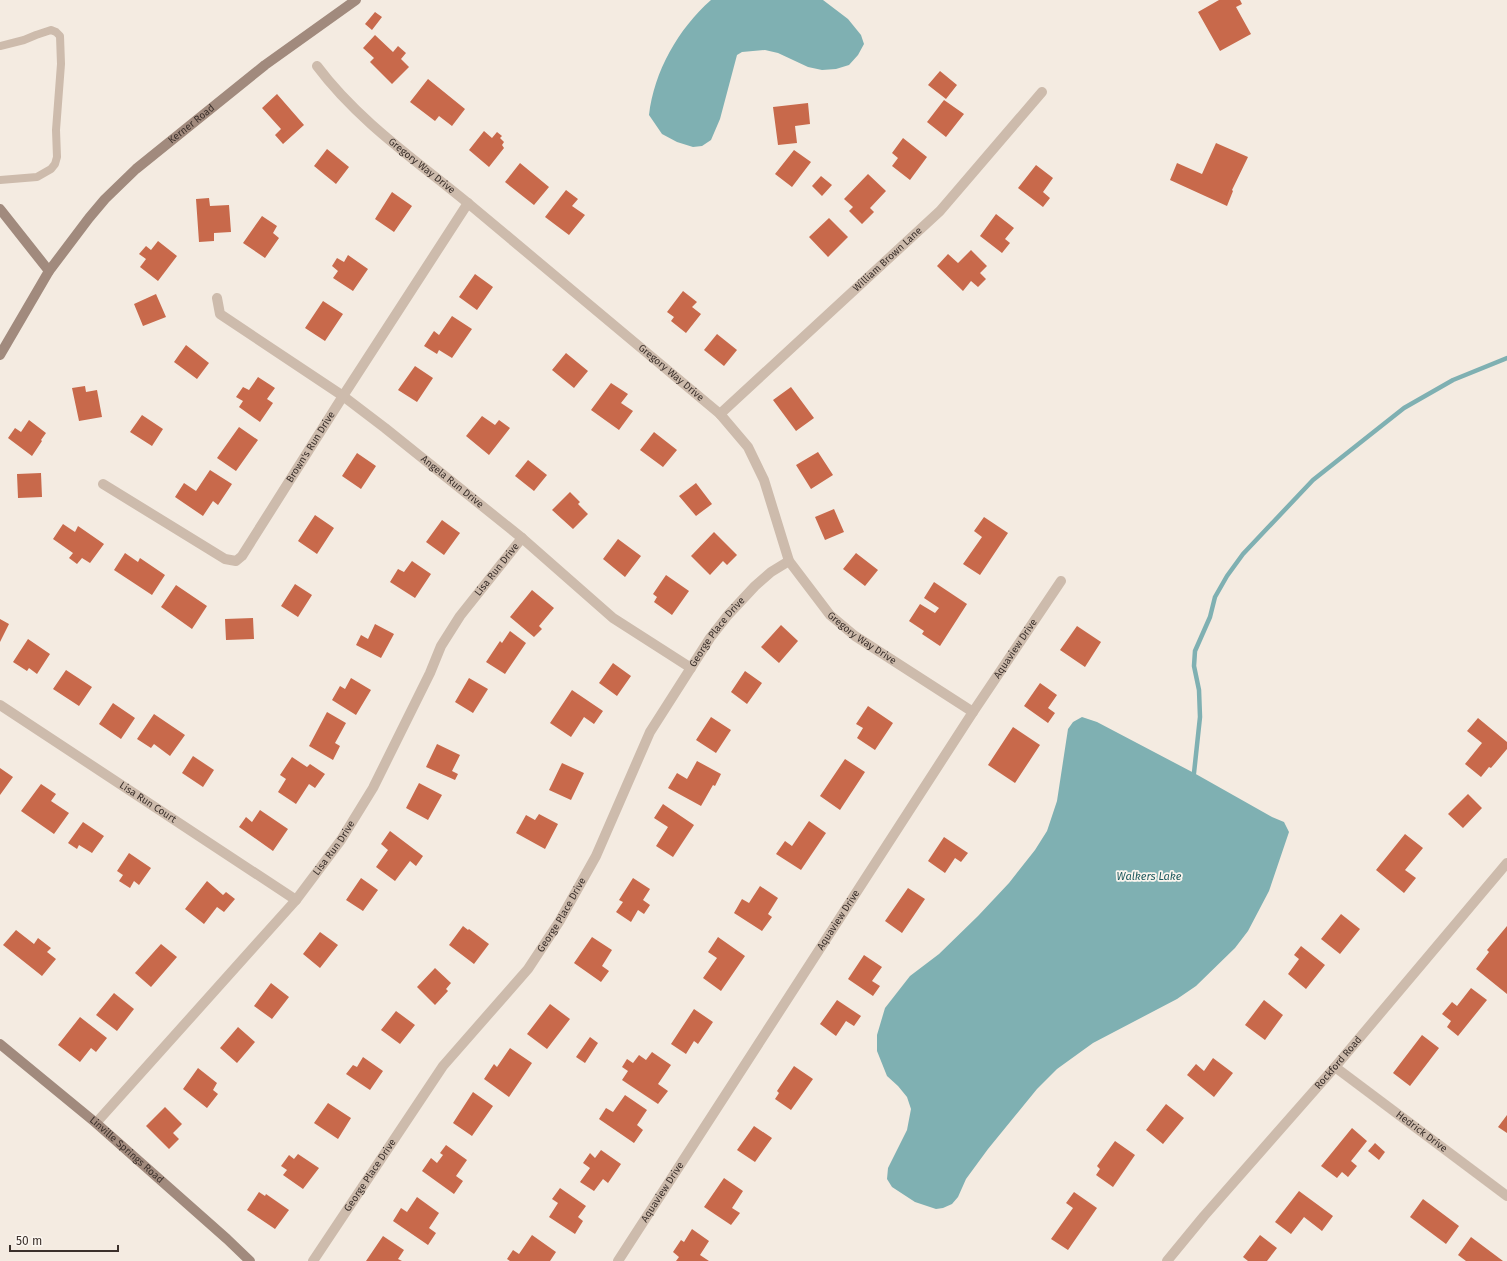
<svg xmlns="http://www.w3.org/2000/svg" width="1507" height="1261" font-family="'Fira Sans',sans-serif">
	<rect width="100%" height="100%" fill="#f4ebe1"/>
	<path fill="#7fb0b2" d="M711,0H823L848,19L861,35L864,44L858,55L849,65L836,69L822,70L808,67L778,53L765,50L742,52L737,55L720,119L711,140L702,146L693,147L677,142L662,134L649,115C654,72 678,29 711,0Z
		M1082,717L1097,722L1194,773L1272,817L1284,822L1289,832L1269,891L1248,931L1235,948L1196,986L1177,999L1093,1043L1057,1069L1037,1089L988,1149L966,1179L958,1197L952,1204L943,1208L936,1209L915,1202L892,1187L887,1179L888,1168L907,1130L911,1109L907,1097L898,1086L887,1076L877,1051V1035L885,1008L910,976L939,954L978,916L1009,883L1035,850L1047,831L1057,801L1068,729L1073,722Z"/>
	<g fill="none" stroke-linecap="round" stroke-linejoin="round">
		<path stroke="#7fb0b2" stroke-width="4.5" d="M1191,778L1194,773L1200,717L1199,690L1194,666L1195,651L1210,617L1215,597L1227,576L1243,554L1313,480L1404,408L1453,380L1507,358"/>
	</g>
	<path fill="#c8694b" d="M1219,0H1240L1242,4L1236,7L1251,34L1220,51L1198,12Z
		M375,12L382,17L372,30L365,24Z
		M375,35L393,52L398,46L406,53L401,59L409,67L392,84L370,62L374,58L363,48Z
		M940,71L957,85L946,99L928,85Z
		M428,79L465,109L452,126L439,116L435,121L410,102Z
		M277,94L304,125L283,144L275,135L281,129L262,108Z
		M944,100L964,114L946,137L927,122Z
		M808,103L810,124L795,126L797,143L778,145L773,107Z
		M484,131L492,138L497,132L502,136L500,138L504,142L502,145L504,148L489,167L469,150Z
		M903,138L927,157L910,180L892,166L898,158L892,153Z
		M1216,143L1248,157L1232,190L1233,191L1227,206L1170,180L1177,163L1202,174Z
		M327,149L349,167L336,184L314,166Z
		M794,150L811,162L792,187L775,174Z
		M520,163L549,187L534,205L505,182Z
		M1036,165L1053,178L1043,192L1050,198L1043,207L1018,188Z
		M868,174L886,191L870,208L874,212L862,224L849,211L853,207L844,199Z
		M821,176L832,185L822,196L812,186Z
		M566,190L578,199L572,206L585,215L569,235L545,217Z
		M392,192L412,206L394,232L375,219Z
		M209,198L210,206L229,205L231,232L214,233V241L199,242L196,199Z
		M996,214L1014,228L1005,239L1010,243L1002,253L980,236Z
		M262,216L277,226L273,233L279,238L265,258L243,243Z
		M829,218L848,237L828,257L809,237Z
		M158,241L177,256L158,281L140,267L146,259L139,254L146,246L151,250Z
		M971,250L987,266L980,273L986,279L978,287L971,281L963,291L937,266L948,254L958,263Z
		M348,255L368,269L353,291L333,278L338,271L332,266L337,258L344,262Z
		M475,274L493,287L477,310L459,297Z
		M683,291L697,302L692,307L701,314L686,333L671,321L674,317L667,312Z
		M156,294L166,317L143,326L134,304Z
		M323,301L343,314L325,341L305,328Z
		M452,316L472,329L452,358L439,350L437,354L424,346L434,331L439,335Z
		M717,334L737,350L724,366L704,350Z
		M186,345L209,363L197,379L174,362Z
		M566,353L588,371L574,388L552,370Z
		M415,366L433,378L417,402L398,390Z
		M258,377L275,388L267,399L273,403L260,422L239,407L243,401L236,397L243,387L249,390Z
		M611,383L628,394L621,403L633,411L619,430L591,410Z
		M85,386L86,392L97,390L102,417L79,421L72,388Z
		M791,387L814,418L796,431L773,400Z
		M142,415L163,429L152,446L130,432Z
		M482,416L495,425L499,420L510,428L489,455L466,436Z
		M29,420L46,433L41,440L42,441L32,456L8,438L15,428L21,432Z
		M239,427L258,440L236,471L217,458Z
		M654,432L677,450L663,467L640,450Z
		M818,452L833,475L811,489L796,465Z
		M357,453L376,466L361,489L342,476Z
		M528,460L547,475L534,491L515,476Z
		M210,470L232,484L218,505L213,501L203,516L175,497L184,483L196,491Z
		M41,473L42,497L18,498L17,474Z
		M696,483L712,504L696,516L679,496Z
		M570,492L580,502L578,504L588,514L573,529L552,510Z
		M834,509L844,532L825,540L815,517Z
		M315,515L334,528L317,554L298,541Z
		M984,517L1008,533L980,575L963,564L982,537L974,531Z
		M442,520L460,533L444,555L426,542Z
		M63,524L75,532L78,526L104,544L90,563L82,558L77,564L69,558L73,553L53,539Z
		M714,532L737,555L727,565L723,561L710,575L691,556Z
		M618,539L641,556L625,577L603,559Z
		M125,553L138,562L140,558L165,575L152,595L114,570Z
		M856,553L878,570L865,586L843,569Z
		M412,561L431,574L415,598L390,582L398,569L404,572Z
		M666,575L689,591L672,615L654,602L657,597L653,594Z
		M934,582L967,604L940,646L922,634L924,631L909,621L920,604L935,613L939,608L924,598Z
		M295,584L312,595L298,617L281,606Z
		M176,585L207,606L192,629L161,607Z
		M532,590L554,608L539,626L542,629L534,637L510,617Z
		M253,618L254,639L226,640L225,619Z
		M0,619L9,624L0,642Z
		M375,624L394,634L381,658L356,645L361,635L368,639Z
		M781,625L798,641L779,663L761,647Z
		M1077,626L1101,642L1085,667L1060,650Z
		M510,631L526,643L505,674L486,662L500,641L502,643Z
		M28,639L50,654L37,674L29,668L27,671L13,662Z
		M613,663L631,676L617,696L599,683Z
		M66,670L92,687L79,706L53,689Z
		M745,671L762,683L747,704L731,692Z
		M351,678L371,690L356,715L332,700L340,686L345,689Z
		M469,678L488,689L473,713L455,702Z
		M1040,683L1057,695L1048,708L1055,713L1048,723L1024,706Z
		M572,690L603,711L594,724L584,717L571,737L550,723Z
		M113,703L135,718L121,739L99,724Z
		M868,706L893,723L875,750L857,738L863,728L856,724Z
		M327,712L346,723L335,743L340,746L333,760L309,746Z
		M154,714L185,735L170,756L154,744L151,748L137,739Z
		M711,717L731,730L716,753L696,740Z
		M1478,718L1507,742V749L1491,768L1489,767L1481,777L1465,764L1482,743L1467,731Z
		M1013,727L1040,745L1015,783L988,765Z
		M437,744L460,755L452,771L458,774L455,780L426,767Z
		M193,756L214,770L203,787L182,773Z
		M292,757L307,767L310,764L325,774L315,788L309,784L296,804L278,792L286,779L280,775Z
		M845,759L865,772L840,810L820,796Z
		M697,761L721,774L715,786L713,785L701,806L668,788L677,773L687,779Z
		M562,763L584,773L571,800L549,790Z
		M0,768L13,777L0,795Z
		M419,783L442,795L428,820L406,808Z
		M41,784L56,794L51,801L69,813L54,834L21,811Z
		M1468,794L1482,808L1463,828L1448,814Z
		M663,804L694,825L673,857L656,846L668,827L654,818Z
		M260,810L288,829L273,851L239,827L246,817L252,822Z
		M539,814L558,824L545,849L516,833L526,815L535,820Z
		M809,821L826,833L801,870L776,854L785,841L792,846Z
		M83,822L104,836L92,853L79,845L77,849L68,843Z
		M390,831L423,856L416,866L410,861L395,881L376,867L388,850L381,844Z
		M1405,834L1423,848L1405,870L1416,878L1404,893L1376,870Z
		M944,837L968,853L961,862L955,858L945,873L928,861Z
		M129,853L151,868L139,885L134,881L130,888L119,881L123,875L117,871Z
		M361,878L378,890L363,911L346,900Z
		M633,878L650,889L643,900L650,905L644,914L638,910L631,922L616,912L623,902L619,900Z
		M207,881L223,895L226,892L235,899L224,912L217,907L204,924L185,909Z
		M760,886L778,898L768,914L772,917L762,931L734,913L742,899L749,903Z
		M908,888L925,899L902,933L885,921Z
		M1341,914L1360,929L1340,954L1321,939Z
		M463,926L468,930L469,929L489,944L474,964L449,945Z
		M1507,926V994L1476,969L1489,952L1487,950Z
		M16,930L34,944L38,938L51,948L47,952L56,959L42,976L3,945Z
		M320,932L338,945L320,968L303,954Z
		M592,937L612,950L602,966L609,971L601,982L574,963Z
		M718,937L745,956L721,991L703,978L717,958L708,952Z
		M161,944L177,957L151,987L135,973Z
		M1301,946L1325,965L1306,989L1288,974L1299,959L1294,955Z
		M864,955L882,967L872,981L880,986L873,996L848,979Z
		M435,968L451,983L446,989L448,991L435,1005L417,987Z
		M271,983L289,997L272,1019L254,1006Z
		M1471,988L1487,1000L1458,1036L1447,1027L1451,1021L1442,1014L1452,1002L1457,1006Z
		M114,993L134,1009L117,1031L96,1015Z
		M837,1000L861,1016L854,1026L846,1021L836,1036L820,1024Z
		M1264,1000L1283,1015L1265,1040L1245,1025Z
		M550,1004L570,1019L547,1049L527,1034Z
		M694,1009L713,1022L698,1044L694,1041L686,1054L671,1044Z
		M396,1011L415,1025L400,1044L381,1030Z
		M80,1017L107,1038L96,1052L91,1048L80,1062L58,1045Z
		M238,1027L255,1042L237,1063L220,1048Z
		M1422,1035L1439,1048L1410,1086L1393,1073Z
		M590,1037L598,1043L585,1063L576,1057Z
		M510,1048L532,1063L509,1097L484,1079L494,1064L497,1067Z
		M652,1052L671,1065L658,1084L668,1091L658,1104L622,1080L628,1071L622,1067L627,1059L633,1063L639,1055L646,1060Z
		M363,1057L383,1071L370,1090L346,1074L353,1065L357,1067Z
		M1213,1058L1233,1073L1214,1097L1187,1075L1196,1064L1204,1071Z
		M794,1066L813,1079L791,1110L775,1099L779,1093L777,1091Z
		M198,1068L217,1083L213,1090L218,1094L207,1108L183,1089Z
		M473,1092L493,1106L472,1136L453,1123Z
		M625,1095L647,1110L637,1125L643,1130L634,1143L599,1119L606,1108L613,1112Z
		M328,1103L351,1118L338,1139L314,1123Z
		M1166,1104L1184,1118L1163,1144L1146,1130Z
		M165,1107L182,1124L173,1133L179,1139L169,1149L146,1126Z
		M1507,1115V1133L1498,1127Z
		M754,1126L772,1138L755,1162L737,1150Z
		M1352,1128L1367,1141L1351,1161L1357,1166L1348,1177L1342,1172L1337,1178L1321,1166Z
		M1115,1141L1135,1155L1113,1187L1096,1175L1100,1169L1097,1166Z
		M1375,1143L1385,1152L1379,1160L1368,1151Z
		M446,1145L467,1160L456,1176L463,1181L454,1194L422,1171L431,1158L437,1163L443,1155L440,1153Z
		M601,1150L621,1164L608,1183L603,1179L594,1191L580,1182L590,1168L583,1163L590,1153L595,1158Z
		M298,1154L319,1168L303,1189L283,1175L287,1170L281,1166L289,1155L294,1159Z
		M724,1178L743,1191L732,1208L740,1213L731,1225L704,1207Z
		M560,1188L586,1206L578,1217L583,1221L575,1234L549,1217L558,1203L552,1199Z
		M1299,1191L1333,1216L1322,1231L1304,1217L1291,1234L1275,1222Z
		M259,1192L265,1196L266,1194L289,1210L275,1229L247,1210Z
		M1074,1192L1097,1208L1068,1250L1051,1239L1073,1208L1066,1203Z
		M417,1197L439,1213L429,1228L436,1233L428,1245L393,1221L401,1208L407,1212Z
		M1423,1199L1459,1226L1446,1244L1410,1217Z
		M692,1229L709,1241L700,1255L709,1261H676L679,1257L673,1252L681,1240L684,1242Z
		M532,1235L556,1252L550,1261H510L507,1259L513,1250L519,1254Z
		M1260,1235L1277,1248L1267,1261H1248L1243,1257Z
		M383,1236L404,1250L398,1259L402,1261H366Z
		M1471,1237L1503,1261H1466L1458,1255Z"/>
	<g fill="none" stroke-linecap="round" stroke-linejoin="round">
		<path stroke="#cdbbac" stroke-width="8" d="M0,46L24,40L36,35L51,30L56,32L60,36L61,64L56,130L57,157L55,164L51,169L37,177L0,180"/>
		<g stroke="#cdbbac" stroke-width="10">
			<path id="s1" d="M317,66C358,121 417,161 469,204C553,274 637,344 720,414L748,447L764,480L789,561L830,615L855,636L973,712"/>
			<path id="s2" d="M217,298L220,314L343,396L385,428L522,538L613,618L691,668"/>
			<path id="s3" d="M720,414L940,211L1042,92"/>
			<path id="s4" d="M103,484L225,559L236,561L242,556L343,396L468,203"/>
			<path id="s5" d="M0,705L296,900"/>
			<path id="s6" d="M1335,1067L1507,1196"/>
			<path id="s7" d="M96,1123L296,900L341,840L373,788L430,673L441,646L460,616L522,538"/>
			<path id="s8" d="M313,1261L443,1066L528,969L559,922L596,856L650,732L710,638L728,615L755,586L771,572L789,561"/>
			<path id="s9" d="M618,1261L973,712L1061,581"/>
			<path id="s10" d="M1167,1261L1204,1216L1335,1067L1507,863"/>
		</g>
		<g stroke="#a18a7d" stroke-width="10">
			<path d="M0,209L49,271"/>
			<path id="s11" d="M0,355L49,271L89,218L105,199L136,169L265,65L356,0"/>
			<path id="s12" d="M0,1044L96,1123L227,1239L250,1261"/>
		</g>
	</g>
	<g text-anchor="middle" dominant-baseline="central" stroke-width="3.5" stroke-linejoin="round" paint-order="stroke">
		<g font-size="10" fill="#3b302b" stroke="#fbf5ee">
			<text stroke="none"><textPath href="#s11" startOffset="303">Kerner Road</textPath></text>
			<text stroke="none"><textPath href="#s1" startOffset="145">Gregory Way Drive</textPath></text>
			<text stroke="none"><textPath href="#s3" startOffset="228">William Brown Lane</textPath></text>
			<text stroke="none"><textPath href="#s1" startOffset="469">Gregory Way Drive</textPath></text>
			<text stroke="none"><textPath href="#s4" startOffset="291">Brown's Run Drive</textPath></text>
			<text stroke="none"><textPath href="#s2" startOffset="303">Angela Run Drive</textPath></text>
			<text stroke="none"><textPath href="#s7" startOffset="688">Lisa Run Drive</textPath></text>
			<text stroke="none"><textPath href="#s8" startOffset="751">George Place Drive</textPath></text>
			<text stroke="none"><textPath href="#s1" startOffset="805">Gregory Way Drive</textPath></text>
			<text stroke="none"><textPath href="#s9" startOffset="730">Aquaview Drive</textPath></text>
			<text stroke="none"><textPath href="#s5" startOffset="177">Lisa Run Court</textPath></text>
			<text stroke="none"><textPath href="#s7" startOffset="364">Lisa Run Drive</textPath></text>
			<text stroke="none"><textPath href="#s8" startOffset="427">George Place Drive</textPath></text>
			<text stroke="none"><textPath href="#s9" startOffset="406">Aquaview Drive</textPath></text>
			<text stroke="none"><textPath href="#s10" startOffset="262">Rockford Road</textPath></text>
			<text stroke="none"><textPath href="#s6" startOffset="108">Hedrick Drive</textPath></text>
			<text stroke="none"><textPath href="#s12" startOffset="165">Linville Springs Road</textPath></text>
			<text stroke="none"><textPath href="#s8" startOffset="103">George Place Drive</textPath></text>
			<text stroke="none"><textPath href="#s9" startOffset="82">Aquaview Drive</textPath></text>
		</g>
		<g font-size="11" font-style="italic" fill="#1f5a5e" stroke="#fbf5ee">
			<text x="1149" y="876">Walkers Lake</text>
		</g>
	</g>
	<path d="M10 1245v6h108v-6" fill="none" stroke="#3b302b" stroke-width="2"/>
	<text x="16" y="1245" font-size="12" fill="#3b302b" stroke="#fbf5ee" stroke-width="3" paint-order="stroke">50 m</text>
</svg>
